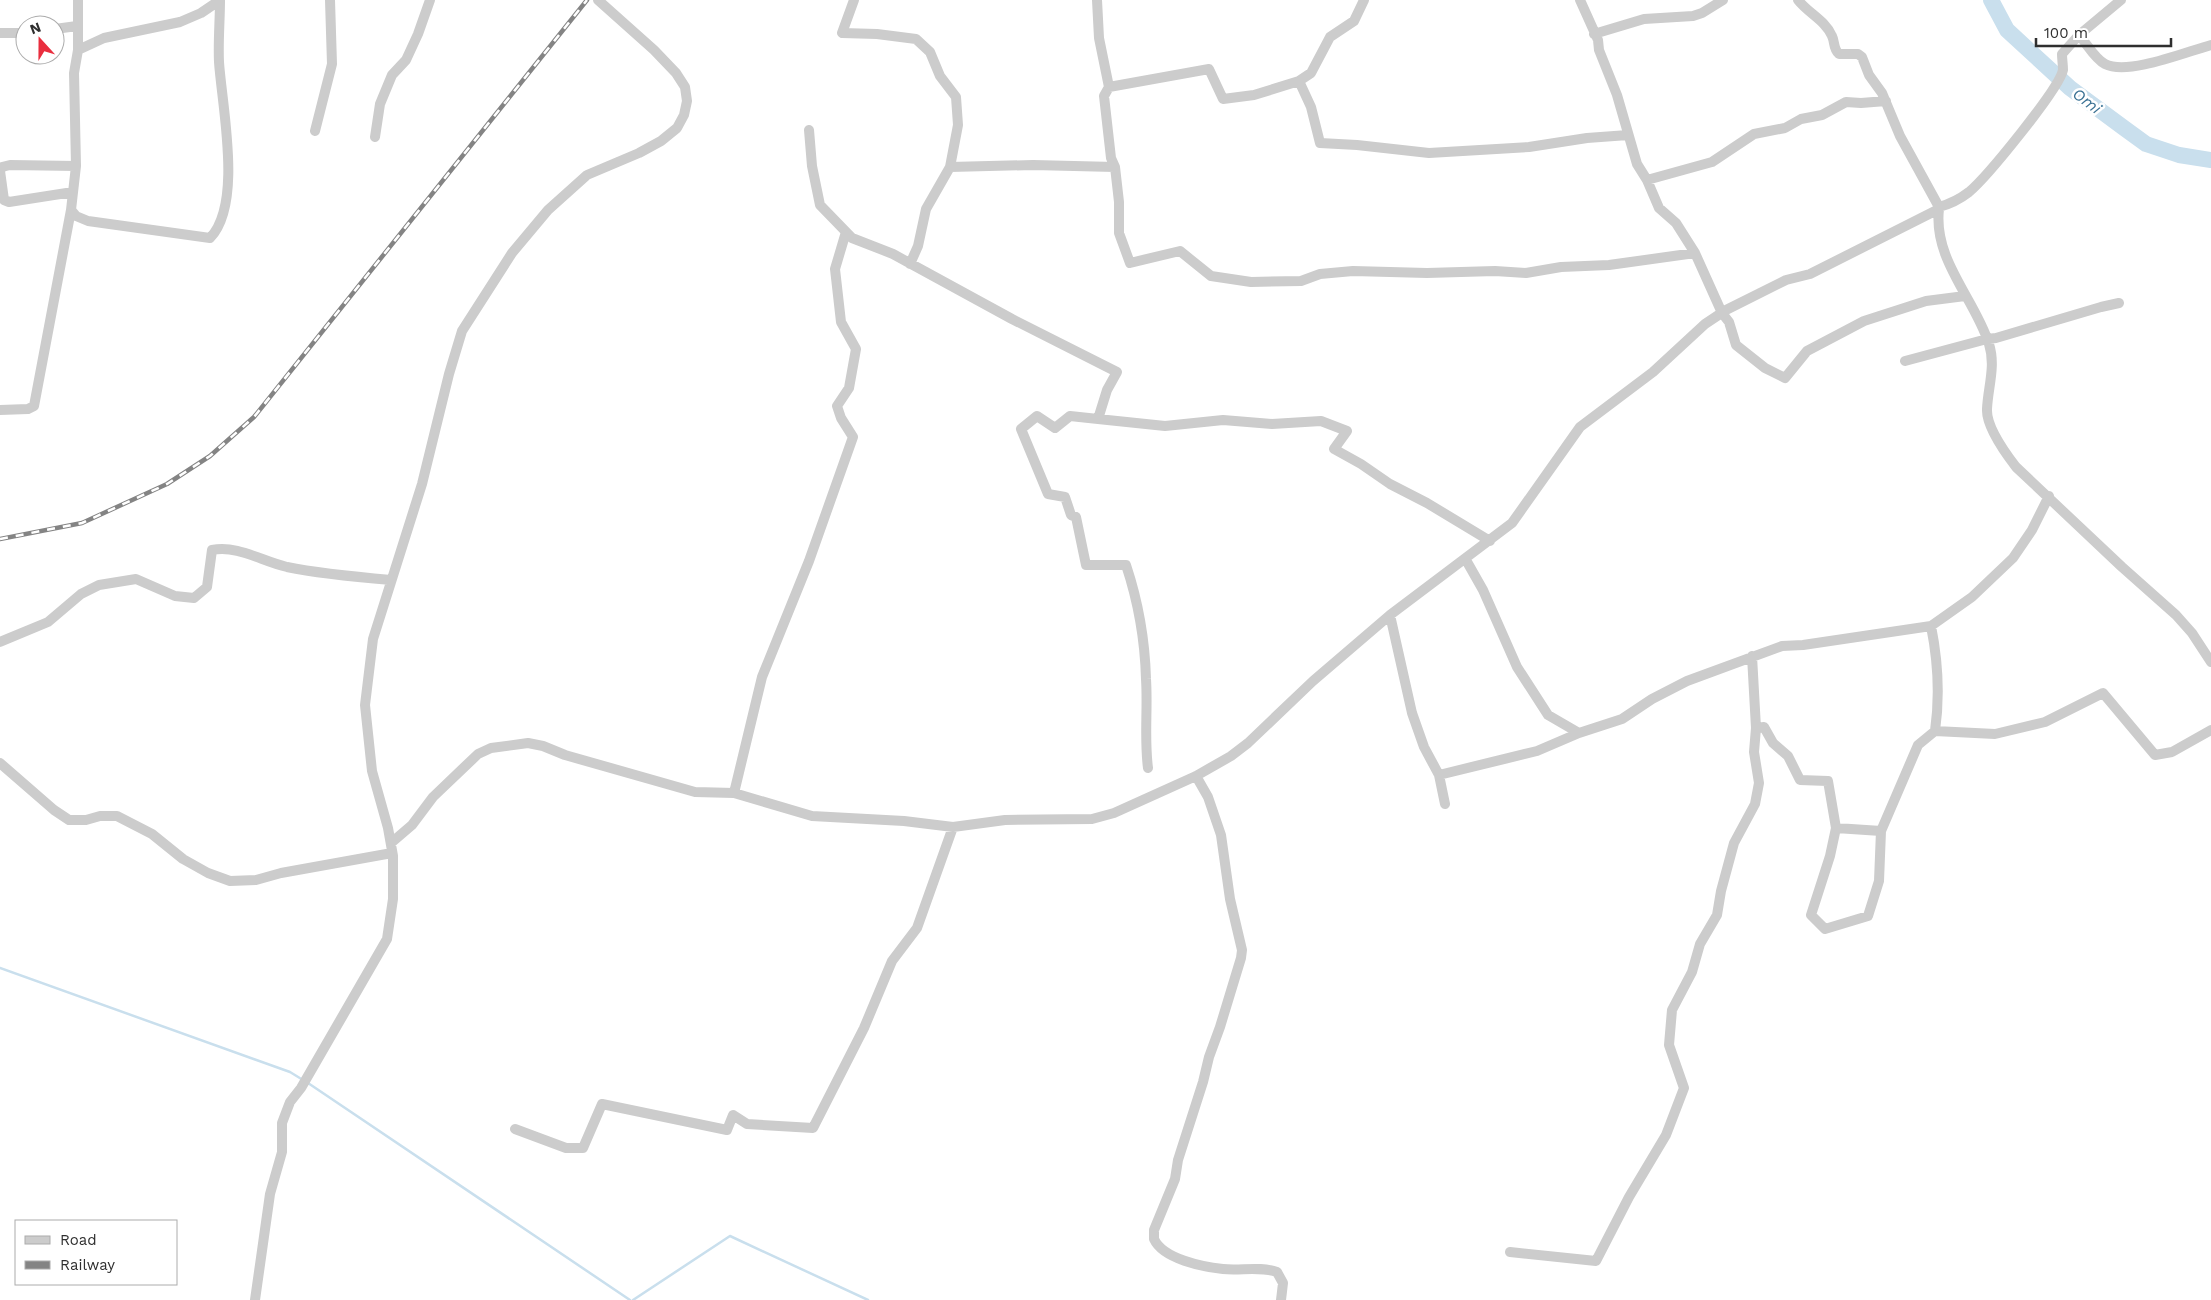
<svg xmlns="http://www.w3.org/2000/svg" width="2211" height="1300" font-family="'Work Sans',sans-serif">
	<rect width="100%" height="100%" fill="#fff"/>
	<g fill="none" stroke-linecap="round" stroke-linejoin="round">
		<path stroke="#c9dfed" stroke-width="2.5" d="M0,968L290,1072L303,1080
			M308,1083L630,1300
			M633,1300L730,1236L868,1300"/>
		<path stroke="#c9dfed" stroke-width="16" d="M1991,0L2007,30L2070,88L2124,128L2146,144L2179,155L2211,160"/>
		<path stroke="#ccc" stroke-width="10" d="M78,0V50L74,73L76,166L71,210L76,216L88,221L210,238C243,204 222,107 219,62C218,41 220,20 220,0
			M854,0L842,33L877,34L916,39L930,52L940,76L956,97L958,125L950,167
			M1097,0L1099,38L1109,87
			M1580,0L1598,40L1599,50L1617,95L1637,164L1647,180L1659,208L1676,223L1695,253L1722,313L1729,322L1736,345L1765,368L1785,378L1807,351L1864,321L1926,301L1965,296
			M1798,0C1808,13 1826,21 1832,36C1835,42 1833,49 1839,54H1858L1862,57L1869,75L1882,93L1900,136L1939,207
			M55,29L77,26
			M0,33H25
			M1594,34L1644,19L1693,16L1702,13L1723,0
			M2079,35C2087,44 2095,59 2105,64C2128,76 2188,51 2211,45
			M78,50L104,38L180,22L201,13L220,0
			M1299,81L1311,73L1330,37L1354,21L1364,0
			M809,130L812,166L820,205L852,238L893,254L1012,319L1117,372L1107,390L1098,419L1070,416L1055,428L1037,416L1021,429L1048,494L1065,497L1071,515L1076,517L1086,565H1126C1138,601 1145,642 1146,679C1148,709 1144,738 1148,768
			M315,131L332,64L330,0
			M1628,135L1587,138L1529,147L1429,153L1357,145L1320,143L1311,107L1299,81L1254,95L1223,99L1209,69L1109,87L1104,96L1111,158L1115,167L1119,202V233L1130,263L1180,251L1211,276L1251,282L1301,281L1320,274L1353,271L1427,273L1495,271L1526,273L1561,267L1609,265L1695,253
			M375,137L380,104L392,75L406,60L418,34L430,0
			M1647,180L1712,162L1754,134L1785,128L1801,119L1822,115L1846,102L1861,103L1886,101
			M73,192L9,202L4,200L0,171L2,167L10,165L76,166
			M1939,209C1933,260 1975,299 1989,344C1996,366 1988,387 1987,409C1986,426 2006,454 2016,467L2122,567L2176,615L2192,633L2211,662
			M910,264L918,246L926,209L950,167L1033,165L1115,167
			M1905,361L1987,339L1996,338L2101,307L2119,303
			M0,410L28,409L34,406L71,210
			M1098,419L1165,426L1223,420L1272,424L1321,421L1347,431L1334,449L1361,464L1390,484L1427,503L1490,541
			M1466,560L1483,590L1517,667L1548,715L1579,733L1622,719L1652,699L1687,681L1782,646L1803,645L1931,626L1972,597L2013,558L2032,530L2049,496
			M1390,615L1412,713L1424,747L1439,775L1445,804
			M1931,626C1938,661 1940,696 1935,731L1995,734L2045,722L2103,693L2155,755L2172,752L2211,730
			M0,642L48,622L81,594L99,585L136,579L175,596L194,598L207,587L212,550C238,545 261,561 287,567C321,574 356,577 391,580
			M1756,728L1764,727L1773,743L1788,756L1800,780L1828,781L1836,828L1881,831L1918,745L1935,731
			M0,763L54,810L69,820H86L100,816H117L152,834L183,859L208,873L230,881L256,880L281,873L392,853
			M1439,775L1537,751L1579,733
			M1196,776L1208,797L1221,835L1230,899L1242,950L1241,958L1220,1027L1209,1057L1203,1082L1178,1160L1175,1179L1154,1230V1239C1163,1259 1203,1267 1223,1269C1240,1271 1260,1266 1277,1272L1283,1283L1281,1300
			M734,793L762,677L809,561L853,437L841,418L837,406L849,388L856,349L841,322L835,269L846,232
			M1836,828L1830,856L1811,915L1825,929L1868,916L1879,881L1881,831
			M391,843L412,825L433,797L478,754L491,748L528,743L543,746L565,755L695,792L734,793L812,816L904,821L953,827L1005,820L1092,819L1114,813L1196,776L1231,756L1248,743L1313,681L1390,615L1512,523L1580,427L1653,372L1705,324L1726,310L1786,280L1810,274L1939,209V207C1950,204 1960,199 1969,192C1987,177 2059,89 2063,70C2063,65 2062,59 2062,54L2079,35L2121,0
			M515,1129L566,1148H583L602,1104L727,1130L733,1115L747,1124L813,1128L864,1028L892,961L917,928L953,827
			M1510,1252L1596,1261L1629,1197L1666,1135L1684,1088L1669,1045L1672,1010L1692,972L1700,944L1717,915L1721,891L1734,843L1755,804L1759,783L1754,752L1756,728L1752,656
			M255,1300L270,1194L282,1152V1123L290,1102L301,1088L387,939L393,899V856L388,828L372,771L365,705L373,639L422,484L449,374L462,331L512,253L548,210L587,175L639,153L661,141L677,128L684,115L687,101L685,87L676,73L654,50L598,0"/>
		<defs>
			<path id="rail" d="M0,539L82,523L167,484L210,456L254,417L587,0"/>
		</defs>
		<use href="#rail" stroke="#848484" stroke-width="4.5"/>
		<use href="#rail" stroke="#fff" stroke-width="2.5" stroke-dasharray="8" stroke-linecap="butt"/>
	</g>
	<g text-anchor="middle" dominant-baseline="central" stroke-width="5" stroke-linejoin="round" paint-order="stroke">
		<g font-size="16" font-style="italic" fill="#3b7294" stroke="#fff">
			<text transform="translate(2087 101) rotate(37)">Omi</text>
		</g>
	</g>
	<rect x="15" y="1220" width="162" height="65" fill="#ffffff" stroke="#acacac"/>
	<rect x="25" y="1236" width="25" height="8" fill="#cccccc" stroke="#acacac"/>
	<text x="60" y="1245" font-size="15" fill="#2f2f2f">Road</text>
	<rect x="25" y="1261" width="25" height="8" fill="#848484" stroke="#acacac"/>
	<text x="60" y="1270" font-size="15" fill="#2f2f2f">Railway</text>
	<g transform="translate(40 40) rotate(339)"><circle r="24" fill="#ffffff" stroke="#acacac"/>
	<path d="M0-4L9 19L0 12L-9 19Z" fill="#e92e3e"/>
	<text y="-8" font-size="14" font-weight="bold" text-anchor="middle" fill="#2f2f2f">N</text>
	</g>
	<path d="M2036 38v8h135v-8" fill="none" stroke="#2f2f2f" stroke-width="2.5"/>
	<text x="2044" y="38" font-size="15" fill="#2f2f2f" stroke="#ffffff" stroke-width="4" paint-order="stroke">100 m</text>
</svg>
